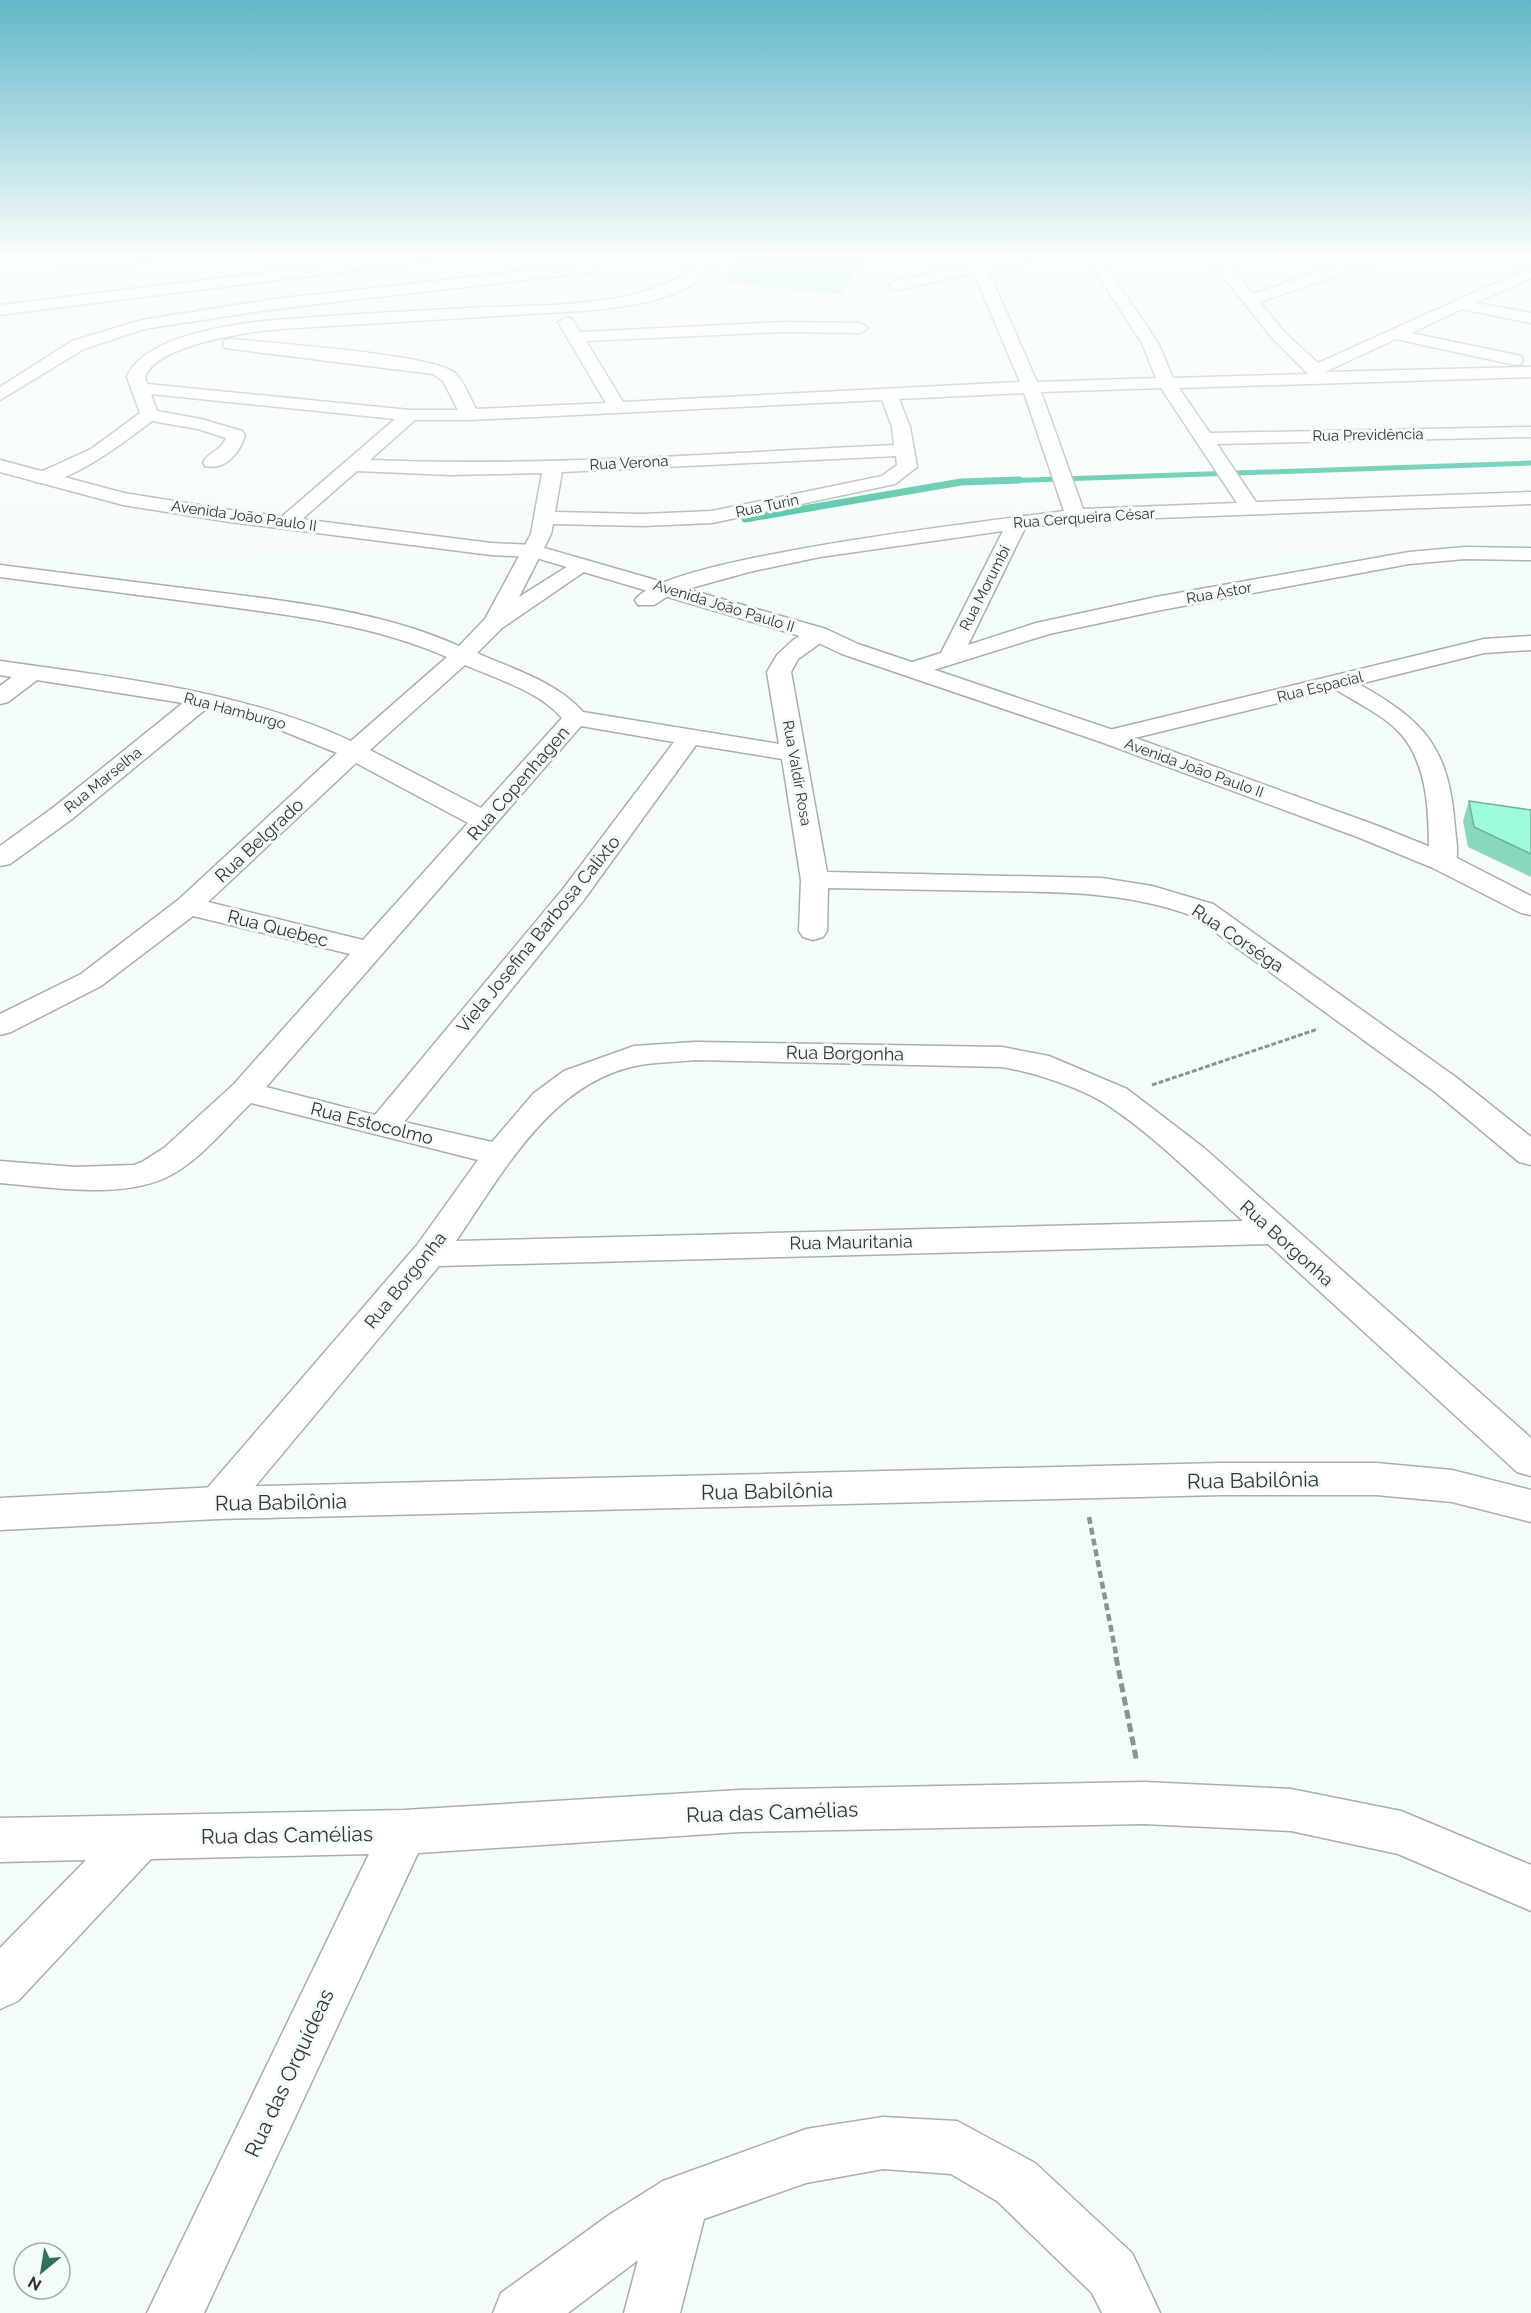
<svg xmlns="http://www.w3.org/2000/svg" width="1531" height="2313" font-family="Raleway,sans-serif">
	<rect width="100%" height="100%" fill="#f4fcf9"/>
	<path fill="#a6e9d3" d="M744,257H865L840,294L723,283Z"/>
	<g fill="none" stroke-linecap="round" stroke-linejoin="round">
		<path stroke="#38bb9a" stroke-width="5" d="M974,482L1531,463"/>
		<path stroke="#38bb9a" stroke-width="7" d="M745,519L961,482L1019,480"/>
		<defs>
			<path id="street" d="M53,257L89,260L155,257L148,261C125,265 68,279 53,257Z
				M394,257H435L428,261L0,315V305Z
				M701,257H715L714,265C686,302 624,307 581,311L280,329C249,332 157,344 145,377L147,384L410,410H458L443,381L433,374L225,348L223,344L225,340L231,339C270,343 432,354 455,373C464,381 470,398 476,409L606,403L558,322L566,317L572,319L580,332L783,322L860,323L868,328L860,333L783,332L586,341L623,402L1020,382L974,273L897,290L889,285L897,280L1010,257H1037L1035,260L988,270L1037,382L1156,378L1142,343L1086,257H1100L1158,343L1173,378L1308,374L1273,339L1208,257H1223L1253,294L1361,257H1382L1380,260L1260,302L1285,333L1318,363L1531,267V278L1476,303L1531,313V323L1462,309L1411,333L1521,356L1523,360L1521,364L1515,365L1396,339L1325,372L1531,367V377L1179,388L1210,433L1531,427V437L1217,444L1256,502L1531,492V504L1075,521L1025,528L968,645L1036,623L1156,597L1409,552L1465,547L1531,548V560L1465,559L1409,564L1156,611L1049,634L914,676L906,674L902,669L906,664L941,653L1003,531L820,557L749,572L673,593L654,605H638L635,600C665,557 999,520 1064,511L1024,393L899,399L910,427L917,467L895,484L712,523L643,526L553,524L551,534L519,597L576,561H590L594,565L502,628L477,653C513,669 557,682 583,712L779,744L767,672L777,655L792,641L810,629H826L829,634L826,639L798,659L791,672L827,872L1102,878L1152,886L1213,904L1457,1078L1531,1137V1165L1519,1162L1435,1092L1193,916C1128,892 1062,892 994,891C939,890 884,889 828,888L827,931L823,937L813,940L803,937L799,931L801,880L782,759L696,745L583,901L404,1122L492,1142L534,1093L564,1071L634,1046L695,1042L1002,1047L1049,1056L1127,1089L1204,1148L1531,1438V1476L1517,1472L1268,1244L439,1266L232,1514L218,1519L204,1514L198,1503L204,1492L417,1245L478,1160L251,1103C225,1128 198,1163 165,1178C119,1199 49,1187 0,1183V1161L75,1167L134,1165L142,1162L164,1148L234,1084L350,954L193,916L101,986L11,1032L0,1035V1014L81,974L178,900L337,753L268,725L207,708L72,819L10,864L0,866V846L54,807L183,703L37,680L8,702L0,704V686L12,677L0,675V661C120,678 240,690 351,741L447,657C372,624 289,615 208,604C139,595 69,586 0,577V565C71,574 143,583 214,592C296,602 383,612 459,646L485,619L531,534L542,473L450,475L357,471L293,527H279L276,523L279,519L395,419L151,394L157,411L201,419L242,431L245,435C240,452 226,471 205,466L203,462C210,451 221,451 226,438L198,429L152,421C130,438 64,489 36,482L33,478L36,474L91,449L140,413L127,377C142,339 219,327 255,322C326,315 398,312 470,308C541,304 642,311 700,263ZM1161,388L1237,503L1083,509L1041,392ZM882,400L892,427L894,445C720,453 544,467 370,460L415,420H470ZM896,456L897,465L882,476L712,511L643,514L555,512L562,472ZM465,665C497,679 539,691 562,718L481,808L370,750ZM581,726L674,742L563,889L375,1115L266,1087ZM356,763L468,823L363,940L208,902ZM695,1060L1002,1067C1032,1072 1080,1087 1106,1104C1155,1136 1200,1182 1243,1221L456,1241C503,1173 551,1081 640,1065C658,1062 677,1062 695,1060Z
				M588,264L593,266L596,269L593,272L274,309L144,329L84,349L0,400V387L72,341L142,320L274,299Z
				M1531,636V650L1484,653L1359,684C1426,722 1449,748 1455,828C1456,840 1460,857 1453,868L1443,870L1433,868L1429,862C1429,821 1430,766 1400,733C1382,714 1357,703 1335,689L1110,744L1101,742L1098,737L1101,732L1484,639Z
				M1144,1782L1291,1789L1401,1811L1531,1865V1911L1398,1854L1291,1831L1144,1824L740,1832L418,1853L204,2313H147L369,1854L151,1859L18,2001L0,2009V1948L86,1860L0,1862V1818L404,1810L740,1790Z
				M883,2117L957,2121L1035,2163L1132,2253L1160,2313H1102L1092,2293L997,2201L951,2174L883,2169L806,2183L704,2219L680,2313H624L638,2260L568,2313H493L501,2293L609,2215L663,2181L806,2129Z"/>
			<path id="secondary" d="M1221,1463H1376L1452,1470L1531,1490V1522L1452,1502L1376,1495H1221L218,1519L0,1530V1498L218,1487Z"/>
			<path id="primary" d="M0,460L124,493L230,510L491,543L534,545L826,629L858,644L1119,732L1378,826L1453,856L1531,896V915L1521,913L1433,868L1360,838L1101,742L842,654L810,639L533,557L491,555L230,522L123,505L0,472Z"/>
		</defs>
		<use href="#street" stroke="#a7afac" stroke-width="3"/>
		<use href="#secondary" stroke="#a7afac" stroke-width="3"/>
		<use href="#primary" stroke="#a7afac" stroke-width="3"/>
		<path stroke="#8c9290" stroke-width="3" stroke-dasharray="5 2" stroke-linecap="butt" d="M1152,1085L1318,1029"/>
		<path stroke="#8c9290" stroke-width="4.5" stroke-dasharray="7 4" stroke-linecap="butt" d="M1089,1517L1117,1659"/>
		<path stroke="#8c9290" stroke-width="5" stroke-dasharray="9 4.5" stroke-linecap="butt" d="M1116,1657L1137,1763"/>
		<use href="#street" fill="#fff" fill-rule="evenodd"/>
		<use href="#secondary" fill="#fff" fill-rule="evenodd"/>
		<use href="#primary" fill="#fff" fill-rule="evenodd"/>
	</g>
	<path fill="#88d7be" d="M1469,801L1531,810V877L1468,847L1463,821Z"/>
	<path fill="#9efadd" stroke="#6faf9b" stroke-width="1.5" d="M1469,801L1531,810V854L1474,827Z"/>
	<linearGradient id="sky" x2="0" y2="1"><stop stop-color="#61b7c9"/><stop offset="0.44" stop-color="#fafefc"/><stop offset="1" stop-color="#fafefc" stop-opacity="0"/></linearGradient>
	<rect width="1531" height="581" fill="url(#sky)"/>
	<g text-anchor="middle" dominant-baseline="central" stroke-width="6" stroke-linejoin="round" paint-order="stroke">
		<g font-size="15" fill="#323534" stroke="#f4fcf9">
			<text transform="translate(1368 435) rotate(-1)">Rua Previdência</text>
			<text transform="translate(629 463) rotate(-3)">Rua Verona</text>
			<text transform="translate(767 506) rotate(-12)">Rua Turin</text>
			<text transform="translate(244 516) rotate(8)">Avenida João Paulo II</text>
			<text transform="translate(1084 518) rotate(-4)">Rua Cerqueira César</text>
			<text transform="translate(985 588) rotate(-63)">Rua Morumbi</text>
			<text transform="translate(1219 593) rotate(-10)">Rua Astor</text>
			<text transform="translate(724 606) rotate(17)">Avenida João Paulo II</text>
			<text transform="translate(1320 687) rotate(-14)">Rua Espacial</text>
			<text transform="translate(235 711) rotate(15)">Rua Hamburgo</text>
			<text transform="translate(1194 768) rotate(20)">Avenida João Paulo II</text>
			<text transform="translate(797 773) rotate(80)">Rua Valdir Rosa</text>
			<text transform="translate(103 780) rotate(-39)">Rua Marselha</text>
		</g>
		<g font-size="18" fill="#323534" stroke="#f4fcf9">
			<text transform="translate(518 783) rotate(-49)">Rua Copenhagen</text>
			<text transform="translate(259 840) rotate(-43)">Rua Belgrado</text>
			<text transform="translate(278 928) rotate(14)">Rua Quebec</text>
			<text transform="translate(538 934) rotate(-51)">Viela Josefina Barbosa Calixto</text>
			<text transform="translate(1238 938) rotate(34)">Rua Corséga</text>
			<text transform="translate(845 1053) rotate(1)">Rua Borgonha</text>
			<text transform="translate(372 1123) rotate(14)">Rua Estocolmo</text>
			<text transform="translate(851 1242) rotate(-1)">Rua Mauritania</text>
			<text transform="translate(1287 1243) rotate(42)">Rua Borgonha</text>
			<text transform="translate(405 1280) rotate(-51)">Rua Borgonha</text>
		</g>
		<g font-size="21" fill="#323534" stroke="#f4fcf9">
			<text transform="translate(1253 1480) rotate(-1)">Rua Babilônia</text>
			<text transform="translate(767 1491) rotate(-1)">Rua Babilônia</text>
			<text transform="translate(281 1502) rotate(-1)">Rua Babilônia</text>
			<text transform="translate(772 1812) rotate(-2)">Rua das Camélias</text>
			<text transform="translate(287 1835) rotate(-1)">Rua das Camélias</text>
			<text transform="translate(289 2073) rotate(-65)">Rua das Orquídeas</text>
		</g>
	</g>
	<g transform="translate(42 2271) rotate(210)"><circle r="28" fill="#f4fcf9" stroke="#a6acaa" stroke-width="1.5"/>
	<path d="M0-4.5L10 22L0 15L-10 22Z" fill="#31705e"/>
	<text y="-9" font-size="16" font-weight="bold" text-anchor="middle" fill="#323534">N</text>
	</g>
</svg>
